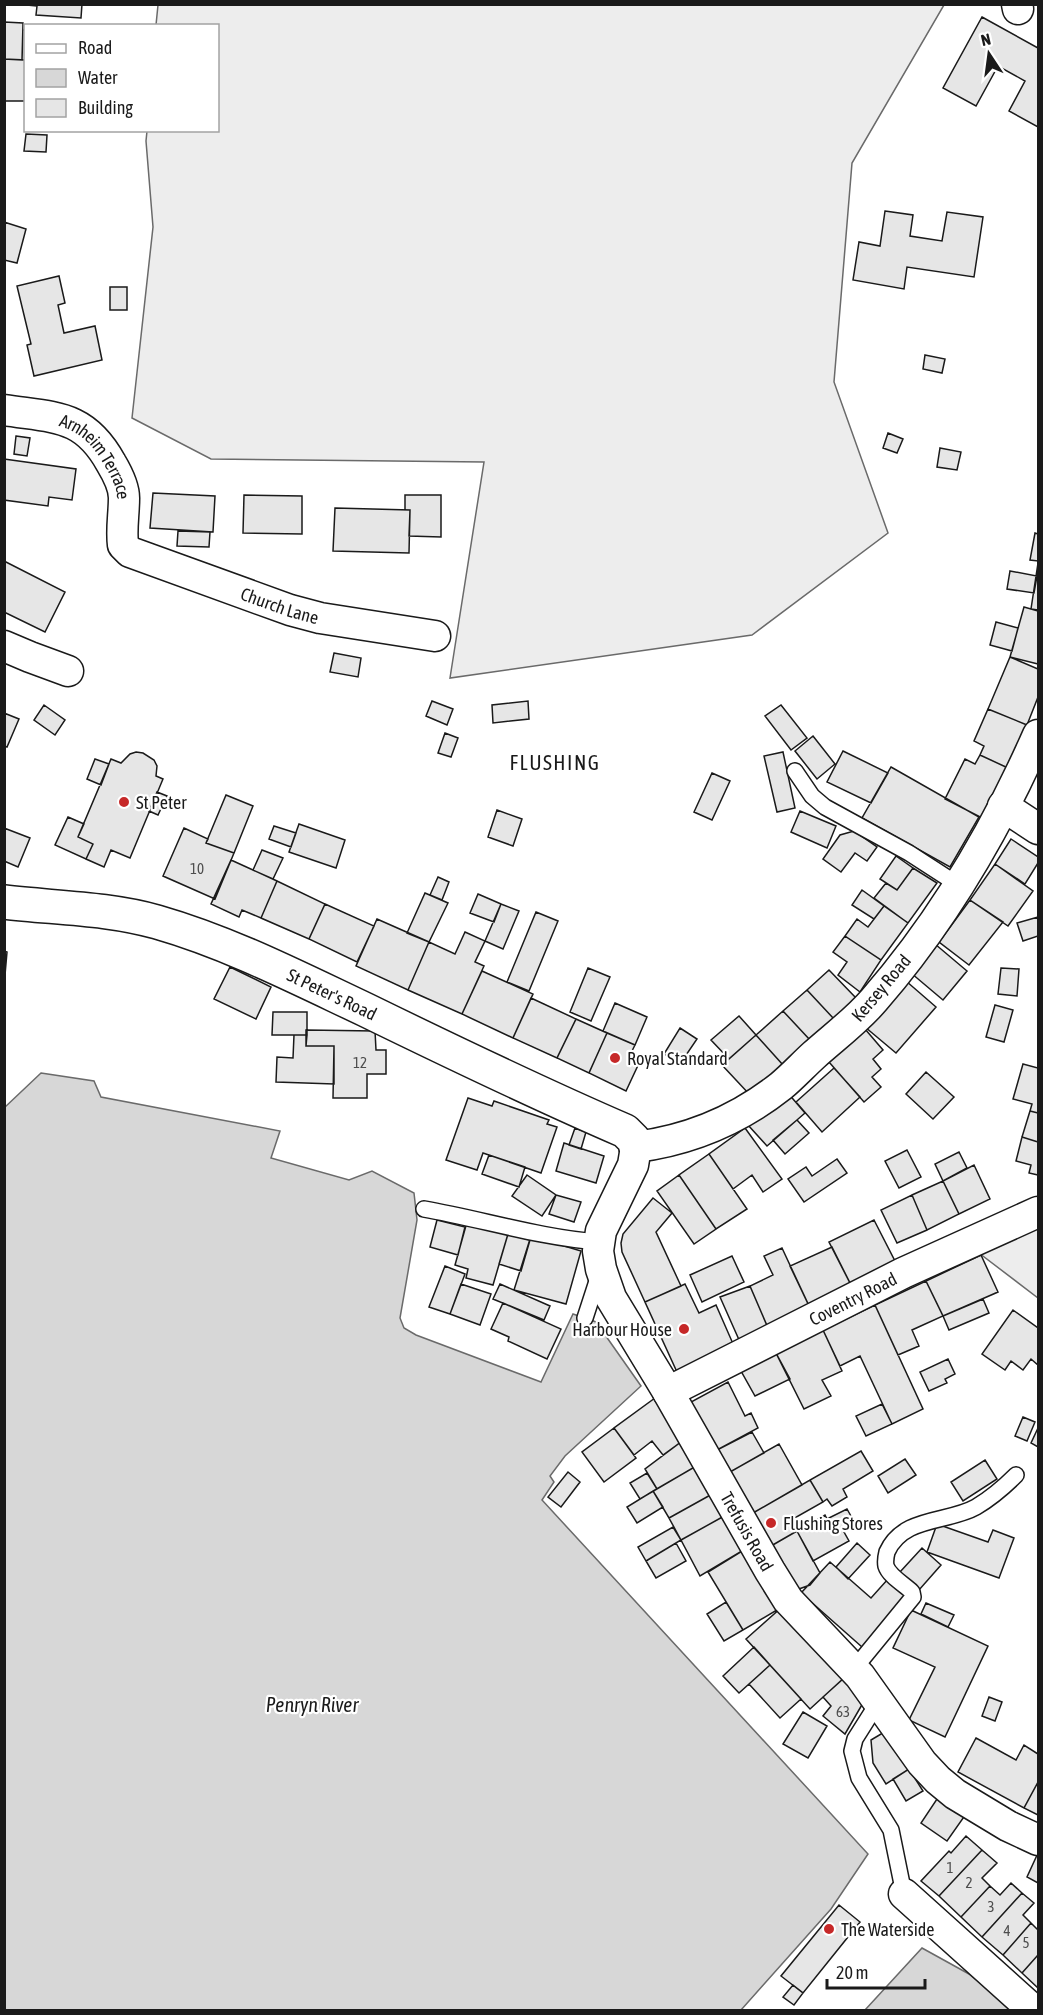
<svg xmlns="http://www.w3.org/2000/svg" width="1043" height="2015" font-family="'Asap Condensed',sans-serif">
	<rect width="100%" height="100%" fill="#fff"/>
	<path fill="#ededed" stroke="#6a6a6a" stroke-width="1.5" d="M158,5H944L852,163L834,382L888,533L752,635L450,678L484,462L211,459L132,418L153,227L146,141L147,131L218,130V26L156,25Z
		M1038,1222V1298L975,1250Z"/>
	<path fill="#d7d7d7" stroke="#6a6a6a" stroke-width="1.5" d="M41,1073L94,1081L101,1097L280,1131L271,1158L349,1180L372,1171L414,1193L417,1220L400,1318L404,1328L416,1335L541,1382L573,1314L596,1322L641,1386L565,1456L550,1476L554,1482L542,1500L868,1854L831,1909L741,2010H5L4,1108Z
		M922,1948L969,1974L1015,2010H865Z"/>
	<path fill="#e6e6e6" stroke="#1a1a1a" stroke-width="1.5" d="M16,4H82L81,18L36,15L37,6Z
		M982,17L1038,48V127L1009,111L1025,81L998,66L976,106L943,88Z
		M4,22L23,23L22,60L4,59Z
		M23,30H26V60H22Z
		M4,59L26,60V101H4Z
		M26,134L47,135L46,152L24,151Z
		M885,211L913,215L910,236L942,241L947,212L983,217L974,277L907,267L904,289L853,280L859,242L880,246Z
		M4,222L26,229L17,263L4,260Z
		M59,276L65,303L58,305L64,333L95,326L102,360L34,376L27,345L31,344L17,286Z
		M110,287H127V310H110Z
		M925,355L945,359L942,373L923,369Z
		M888,433L903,439L897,453L883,448Z
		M16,436L30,438L27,456L14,454Z
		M940,448L961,452L957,470L937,467Z
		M4,459L76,469L72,500L49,497L48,506L4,500Z
		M153,493L215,496L213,532L150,528Z
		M244,495L302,496V534L243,533Z
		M405,495H441V537L409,536L410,510H405Z
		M335,508L410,510L409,553L333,551Z
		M178,531L210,532L209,547L177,546Z
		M1035,533L1038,534V561L1030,560Z
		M4,561L65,592L45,632L4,612Z
		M1038,563V610L1031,609Z
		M1010,571L1037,576L1034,593L1007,589Z
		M1024,607L1038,611V664L1010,657Z
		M996,622L1018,628L1012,651L990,645Z
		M334,653L361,658L358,677L330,672Z
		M1010,657L1038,669V697L1027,725L988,709Z
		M432,701L453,709L447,725L426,716Z
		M528,701L529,719L493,723L492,705Z
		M44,705L65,720L55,735L34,720Z
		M781,705L807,738L791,750L765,716Z
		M988,709L1027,725L1008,768L980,755L984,746L974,741Z
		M4,713L19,719L7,747L4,746Z
		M445,733L458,738L451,757L438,753Z
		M813,736L835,764L817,779L795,751Z
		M843,751L888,773L871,803L827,782Z
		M136,752L143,753L154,760L157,766L156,776L163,779L130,858L111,850L104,867L86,859L93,844L78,837L111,759L121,763L130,754Z
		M783,752L795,808L777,812L764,756Z
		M980,755L1008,768L984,819L945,799L965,759L975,764Z
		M95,759L109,764L101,785L87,779Z
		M891,767L979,817L950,867L862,818Z
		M712,773L730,781L712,820L694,812Z
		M157,792L167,796L158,815L149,811Z
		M226,795L253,806L234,853L206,843Z
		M497,810L522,819L513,846L488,837Z
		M800,811L836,826L827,848L791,832Z
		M68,817L84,824L78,837L93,844L86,859L55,845Z
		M299,824L345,840L336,868L289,852Z
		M274,826L296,833L291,847L269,839Z
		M4,828L30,838L18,867L4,861Z
		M184,828L208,839L206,843L234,853L215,899L163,876Z
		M854,831L877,847L867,861L855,853L841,872L823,859L840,835Z
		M1011,839L1038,857V863L1025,884L995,864Z
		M262,850L283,858L273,879L253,870Z
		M896,856L913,868L897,890L880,879Z
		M231,860L277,881L261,918L242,910L239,917L211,904Z
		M995,864L1033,891L1008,926L970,900Z
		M913,868L937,883L908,923L874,898L886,883L897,890Z
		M438,877L449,882L442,900L430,895Z
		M277,881L325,904L309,939L261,918Z
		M862,890L884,906L874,919L852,905Z
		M425,893L448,903L429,942L407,933Z
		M478,894L501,904L494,922L470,913Z
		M970,900L1003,922L969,965L939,942Z
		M325,904L374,926L357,962L309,939Z
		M501,904L519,911L503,949L485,941Z
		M884,906L908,923L881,960L845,936L857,919L868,927Z
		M536,912L558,921L529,991L507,982Z
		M1038,917V936L1023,941L1017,923Z
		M377,919L429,942L408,990L356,966Z
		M465,932L485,941L475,962L484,966L462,1014L408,990L429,942L455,954Z
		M845,936L881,960L860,992L838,975L847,962L833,952Z
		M935,944L967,971L943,1000L911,973Z
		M4,951L7,952L5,975H4Z
		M230,967L271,987L256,1019L214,999Z
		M588,968L610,977L591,1021L570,1012Z
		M1001,968L1019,969L1017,996L998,994Z
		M829,970L856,998L834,1019L807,990Z
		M482,971L533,994L513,1038L462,1014Z
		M906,981L936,1007L896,1053L865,1027Z
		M807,990L834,1019L810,1040L783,1011Z
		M531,998L576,1019L557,1058L513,1038Z
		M615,1003L647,1017L635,1045L603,1031Z
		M995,1005L1013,1010L1004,1042L986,1037Z
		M783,1011L810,1040L783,1065L756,1035Z
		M273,1012H307V1035H272Z
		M739,1016L756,1035L729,1059L711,1040Z
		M576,1019L607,1033L589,1073L557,1058Z
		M680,1028L697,1039L680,1064L664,1054Z
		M865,1029L883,1050L873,1059L881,1069L872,1077L881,1087L864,1102L829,1062Z
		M306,1030L375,1031L376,1050H386V1074H367V1098H333L334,1046H306Z
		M607,1033L635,1045L630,1055L640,1061L626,1091L589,1073Z
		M294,1035H307L306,1046H334V1084L276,1082L277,1057L293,1058Z
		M756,1035L783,1065L750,1095L722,1065Z
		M1023,1064L1038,1068V1113L1030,1111L1032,1104L1013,1099Z
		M834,1068L860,1097L822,1132L796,1102Z
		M926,1072L954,1097L933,1119L906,1094Z
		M787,1092L805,1113L767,1146L748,1125Z
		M468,1098L492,1106L494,1101L549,1120L547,1124L557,1127L541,1173L483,1153L477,1170L446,1160Z
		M1030,1111L1038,1113V1142L1022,1137Z
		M797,1120L809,1133L785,1154L773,1140Z
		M575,1128L586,1132L581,1149L569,1145Z
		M745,1128L782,1179L763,1192L752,1175L733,1189L709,1154Z
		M1022,1137L1038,1142V1175L1029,1173L1031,1165L1016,1161Z
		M564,1143L604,1156L596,1183L556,1171Z
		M907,1150L921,1177L899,1188L885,1161Z
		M959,1152L967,1168L943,1181L935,1164Z
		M709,1154L747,1209L716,1229L679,1175Z
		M489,1155L525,1167L519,1187L482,1174Z
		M837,1159L847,1173L804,1202L788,1179L806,1167L812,1176Z
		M974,1165L990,1199L959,1214L943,1181Z
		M527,1175L556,1195L542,1216L512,1196Z
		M679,1175L716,1229L694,1244L657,1191Z
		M943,1181L959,1214L927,1230L912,1195Z
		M556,1195L581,1202L574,1222L549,1214Z
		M912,1195L927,1230L897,1243L881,1210Z
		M653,1198L672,1213L656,1232L681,1286L645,1302L622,1252L621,1243L623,1234Z
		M437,1220L465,1227L458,1255L430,1247Z
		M874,1220L897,1265L852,1287L829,1242Z
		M467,1222L508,1234L493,1285L466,1278L468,1269L455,1265Z
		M508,1234L530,1240L521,1271L499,1264Z
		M531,1236L581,1251L566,1304L514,1290Z
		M832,1247L852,1287L810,1308L790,1266Z
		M782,1248L810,1308L768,1328L750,1286L773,1275L764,1256Z
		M981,1255L998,1292L943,1316L926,1281Z
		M732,1256L744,1282L702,1302L690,1275Z
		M445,1266L465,1274L450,1314L429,1307Z
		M926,1281L943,1316L912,1330L919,1346L898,1355L875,1305Z
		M461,1284L491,1294L480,1325L450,1314Z
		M500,1284L550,1306L544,1320L493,1299Z
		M685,1284L699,1313L716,1305L734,1346L677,1372L645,1302Z
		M750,1286L768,1328L740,1342L720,1297Z
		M983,1299L989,1313L949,1330L943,1316Z
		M503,1303L561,1329L547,1359L508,1341L509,1337L491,1329Z
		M875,1305L923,1409L892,1424L860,1356L840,1366L823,1330Z
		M1013,1310L1038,1328V1365L1031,1359L1023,1370L1011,1361L1005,1370L982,1354Z
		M823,1330L842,1371L822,1380L831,1396L804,1409L776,1353Z
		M776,1353L790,1379L755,1396L741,1371Z
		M948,1359L955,1374L945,1379L947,1383L929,1391L920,1372Z
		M728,1382L745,1416L751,1413L758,1428L717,1450L691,1402Z
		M655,1398L685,1439L663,1455L652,1441L634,1455L614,1428Z
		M882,1404L892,1424L866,1436L856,1416Z
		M1023,1417L1035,1422L1027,1441L1015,1436Z
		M614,1428L636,1458L604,1482L582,1452Z
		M1038,1428V1447L1031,1443Z
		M752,1432L764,1453L730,1472L717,1450Z
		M685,1439L698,1465L657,1489L645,1469Z
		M779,1444L802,1485L753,1513L730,1472Z
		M861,1451L873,1471L843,1489L847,1497L832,1506L827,1499L823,1502L810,1480Z
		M905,1459L916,1475L888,1493L878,1476Z
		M985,1460L997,1479L963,1501L951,1482Z
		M698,1465L714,1493L669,1518L653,1491Z
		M568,1472L580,1482L561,1507L548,1497Z
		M647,1473L657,1489L640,1499L630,1483Z
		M810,1480L823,1502L791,1520L797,1531L771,1546L753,1513Z
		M653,1491L663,1507L637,1523L627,1507Z
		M714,1493L726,1515L681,1540L669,1518Z
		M847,1509L856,1525L844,1532L849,1541L813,1561L797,1531L825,1515L827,1519Z
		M726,1515L747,1548L700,1576L681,1540Z
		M937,1524L988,1542L993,1530L1014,1538L999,1578L927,1552Z
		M673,1527L681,1540L646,1561L638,1547Z
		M797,1531L820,1573L810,1585L796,1590L771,1546Z
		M676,1543L686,1561L656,1578L646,1561Z
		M857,1543L870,1555L848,1579L836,1567Z
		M747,1548L782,1607L743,1630L708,1572Z
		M922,1548L941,1565L919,1590L900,1572Z
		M830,1562L871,1598L888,1579L907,1596L862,1647L801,1593Z
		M726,1602L743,1630L724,1641L707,1614Z
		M926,1603L954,1615L948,1627L921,1614Z
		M782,1607L846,1676L810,1709L746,1639Z
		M911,1610L988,1646L945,1737L909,1720L935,1667L893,1648Z
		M754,1647L770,1665L739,1693L723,1676Z
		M770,1665L801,1699L780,1718L749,1684Z
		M843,1679L863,1703L845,1734L823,1716L831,1706L823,1697Z
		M989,1697L1002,1702L995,1721L982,1716Z
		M803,1712L827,1726L808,1758L783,1744Z
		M886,1731L909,1769L886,1784L873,1763L871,1740Z
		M976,1738L1016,1760L1024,1745L1038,1754V1782L1024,1808L958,1772Z
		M909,1769L923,1791L906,1801L893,1779Z
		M1038,1782V1815L1024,1808Z
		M939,1796L966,1814L947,1841L921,1823Z
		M966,1836L982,1850L939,1896L921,1881L949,1851L951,1853Z
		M982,1850L997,1863L982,1878L990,1886L961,1917L939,1896Z
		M1038,1853V1883L1027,1877Z
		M1011,1883L1022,1893L982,1937L961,1917L990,1886L1000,1895Z
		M1022,1893L1034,1903L1023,1915L1031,1923L1003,1955L982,1937Z
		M839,1905L860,1922L803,1993L781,1976Z
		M1031,1923L1038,1930V1955L1022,1973L1003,1955Z
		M1038,1955V1988L1022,1973Z
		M793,1985L803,1993L794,2005L783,1997Z"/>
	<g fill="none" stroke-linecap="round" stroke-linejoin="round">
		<defs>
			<path id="service" d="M795,771L812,796L825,807L909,853L960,886
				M424,1209C481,1219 542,1238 598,1242
				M585,1318L599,1275
				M854,1669L913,1597L912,1592C905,1585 889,1576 886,1566C885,1561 886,1556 887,1552C903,1516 948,1523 976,1507C991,1498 1004,1487 1016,1475
				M879,1701L855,1739L852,1751L859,1778L891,1830L904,1894"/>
			<g id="minor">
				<path d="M1017,4L1018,9"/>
				<path id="s1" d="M4,410C55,418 84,414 111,463C117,473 124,486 124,498C124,514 121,529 123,545L130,552L290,610L320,618L435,636"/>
				<path d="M4,646L30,657L68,671"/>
				<path id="s2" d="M1038,735C996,830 943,921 874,1000C856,1021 834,1037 814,1055C803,1065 792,1077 781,1086C738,1120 690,1140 636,1147L633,1165L601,1231L598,1251L601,1269L611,1298L668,1392L770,1571L788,1600L860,1676L922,1763L938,1780L955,1794L1008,1826L1038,1840"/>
				<path d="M1003,806L1038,829"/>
				<path id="s3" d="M668,1392L903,1273L1038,1212"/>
				<path d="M904,1894L1033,2010"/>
			</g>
			<g id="tertiary">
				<path id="s4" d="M4,902C55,908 108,908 157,922C230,943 298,978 366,1010C452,1052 537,1093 625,1131L634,1140L636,1147"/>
			</g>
		</defs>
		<use href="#service" stroke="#1a1a1a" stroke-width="18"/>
		<use href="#minor" stroke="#1a1a1a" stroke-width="33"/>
		<use href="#tertiary" stroke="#1a1a1a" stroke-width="36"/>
		<use href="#service" stroke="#fff" stroke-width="15"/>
		<use href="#minor" stroke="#fff" stroke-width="30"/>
		<use href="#tertiary" stroke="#fff" stroke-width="33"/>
	</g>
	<g fill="#c62828" stroke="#fff" stroke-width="2">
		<circle cx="124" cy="802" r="6"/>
		<circle cx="615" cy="1058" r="6"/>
		<circle cx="684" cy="1329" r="6"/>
		<circle cx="771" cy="1523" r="6"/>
		<circle cx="829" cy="1929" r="6"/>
	</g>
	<g text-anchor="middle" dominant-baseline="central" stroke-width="4.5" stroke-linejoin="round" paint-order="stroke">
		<g font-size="15" fill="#4d4d4d">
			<text x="197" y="868">10</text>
			<text x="360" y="1062">12</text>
			<text x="843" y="1711">63</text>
			<text x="950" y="1867">1</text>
			<text x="969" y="1882">2</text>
			<text x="991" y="1906">3</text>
			<text x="1007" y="1930">4</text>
			<text x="1026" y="1942">5</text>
		</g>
		<g font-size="18" fill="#1a1a1a" stroke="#fff">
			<text stroke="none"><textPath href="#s1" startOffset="111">Arnheim Terrace</textPath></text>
			<text stroke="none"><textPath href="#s1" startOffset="380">Church Lane</textPath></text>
			<text transform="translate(881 988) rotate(-50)">Kersey Road</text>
			<text stroke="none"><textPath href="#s4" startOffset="344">St Peter's Road</textPath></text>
			<text stroke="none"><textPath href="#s3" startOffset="207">Coventry Road</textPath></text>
			<text stroke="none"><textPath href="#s2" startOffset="1030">Trefusis Road</textPath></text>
		</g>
		<g font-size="18" fill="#1a1a1a" stroke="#fff" text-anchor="start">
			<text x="136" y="802">St Peter</text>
			<text x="627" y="1058">Royal Standard</text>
			<text x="672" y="1329" text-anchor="end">Harbour House</text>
			<text x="783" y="1523">Flushing Stores</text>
			<text x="841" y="1929">The Waterside</text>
		</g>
		<g font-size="20" font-style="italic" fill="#1a1a1a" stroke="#fff">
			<text x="312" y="1704">Penryn River</text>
		</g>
		<g font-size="21" letter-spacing="1.5" fill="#1a1a1a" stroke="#fff">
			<text x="555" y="762">FLUSHING</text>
		</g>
	</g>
	<rect width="1043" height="2015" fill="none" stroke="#1a1a1a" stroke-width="12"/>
	<rect x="24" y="24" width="195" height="108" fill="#ffffff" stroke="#a3a3a3" stroke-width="1.5"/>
	<rect x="36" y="44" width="30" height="9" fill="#ffffff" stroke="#a3a3a3" stroke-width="1.5"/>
	<text x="78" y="54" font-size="18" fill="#1a1a1a">Road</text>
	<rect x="36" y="69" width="30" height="18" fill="#d7d7d7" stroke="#a3a3a3" stroke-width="1.5"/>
	<text x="78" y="84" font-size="18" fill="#1a1a1a">Water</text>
	<rect x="36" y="99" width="30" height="18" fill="#e6e6e6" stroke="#a3a3a3" stroke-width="1.5"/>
	<text x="78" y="114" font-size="18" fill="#1a1a1a">Building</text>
	<g transform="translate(989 54) rotate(347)" stroke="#ffffff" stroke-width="4.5" paint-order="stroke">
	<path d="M0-4.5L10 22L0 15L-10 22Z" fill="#1a1a1a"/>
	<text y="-9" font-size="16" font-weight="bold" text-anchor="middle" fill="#1a1a1a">N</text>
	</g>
	<path d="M827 1979v9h98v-9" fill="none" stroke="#1a1a1a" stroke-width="3"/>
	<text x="836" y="1979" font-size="18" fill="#1a1a1a" stroke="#ffffff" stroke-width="4.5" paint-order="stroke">20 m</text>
</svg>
